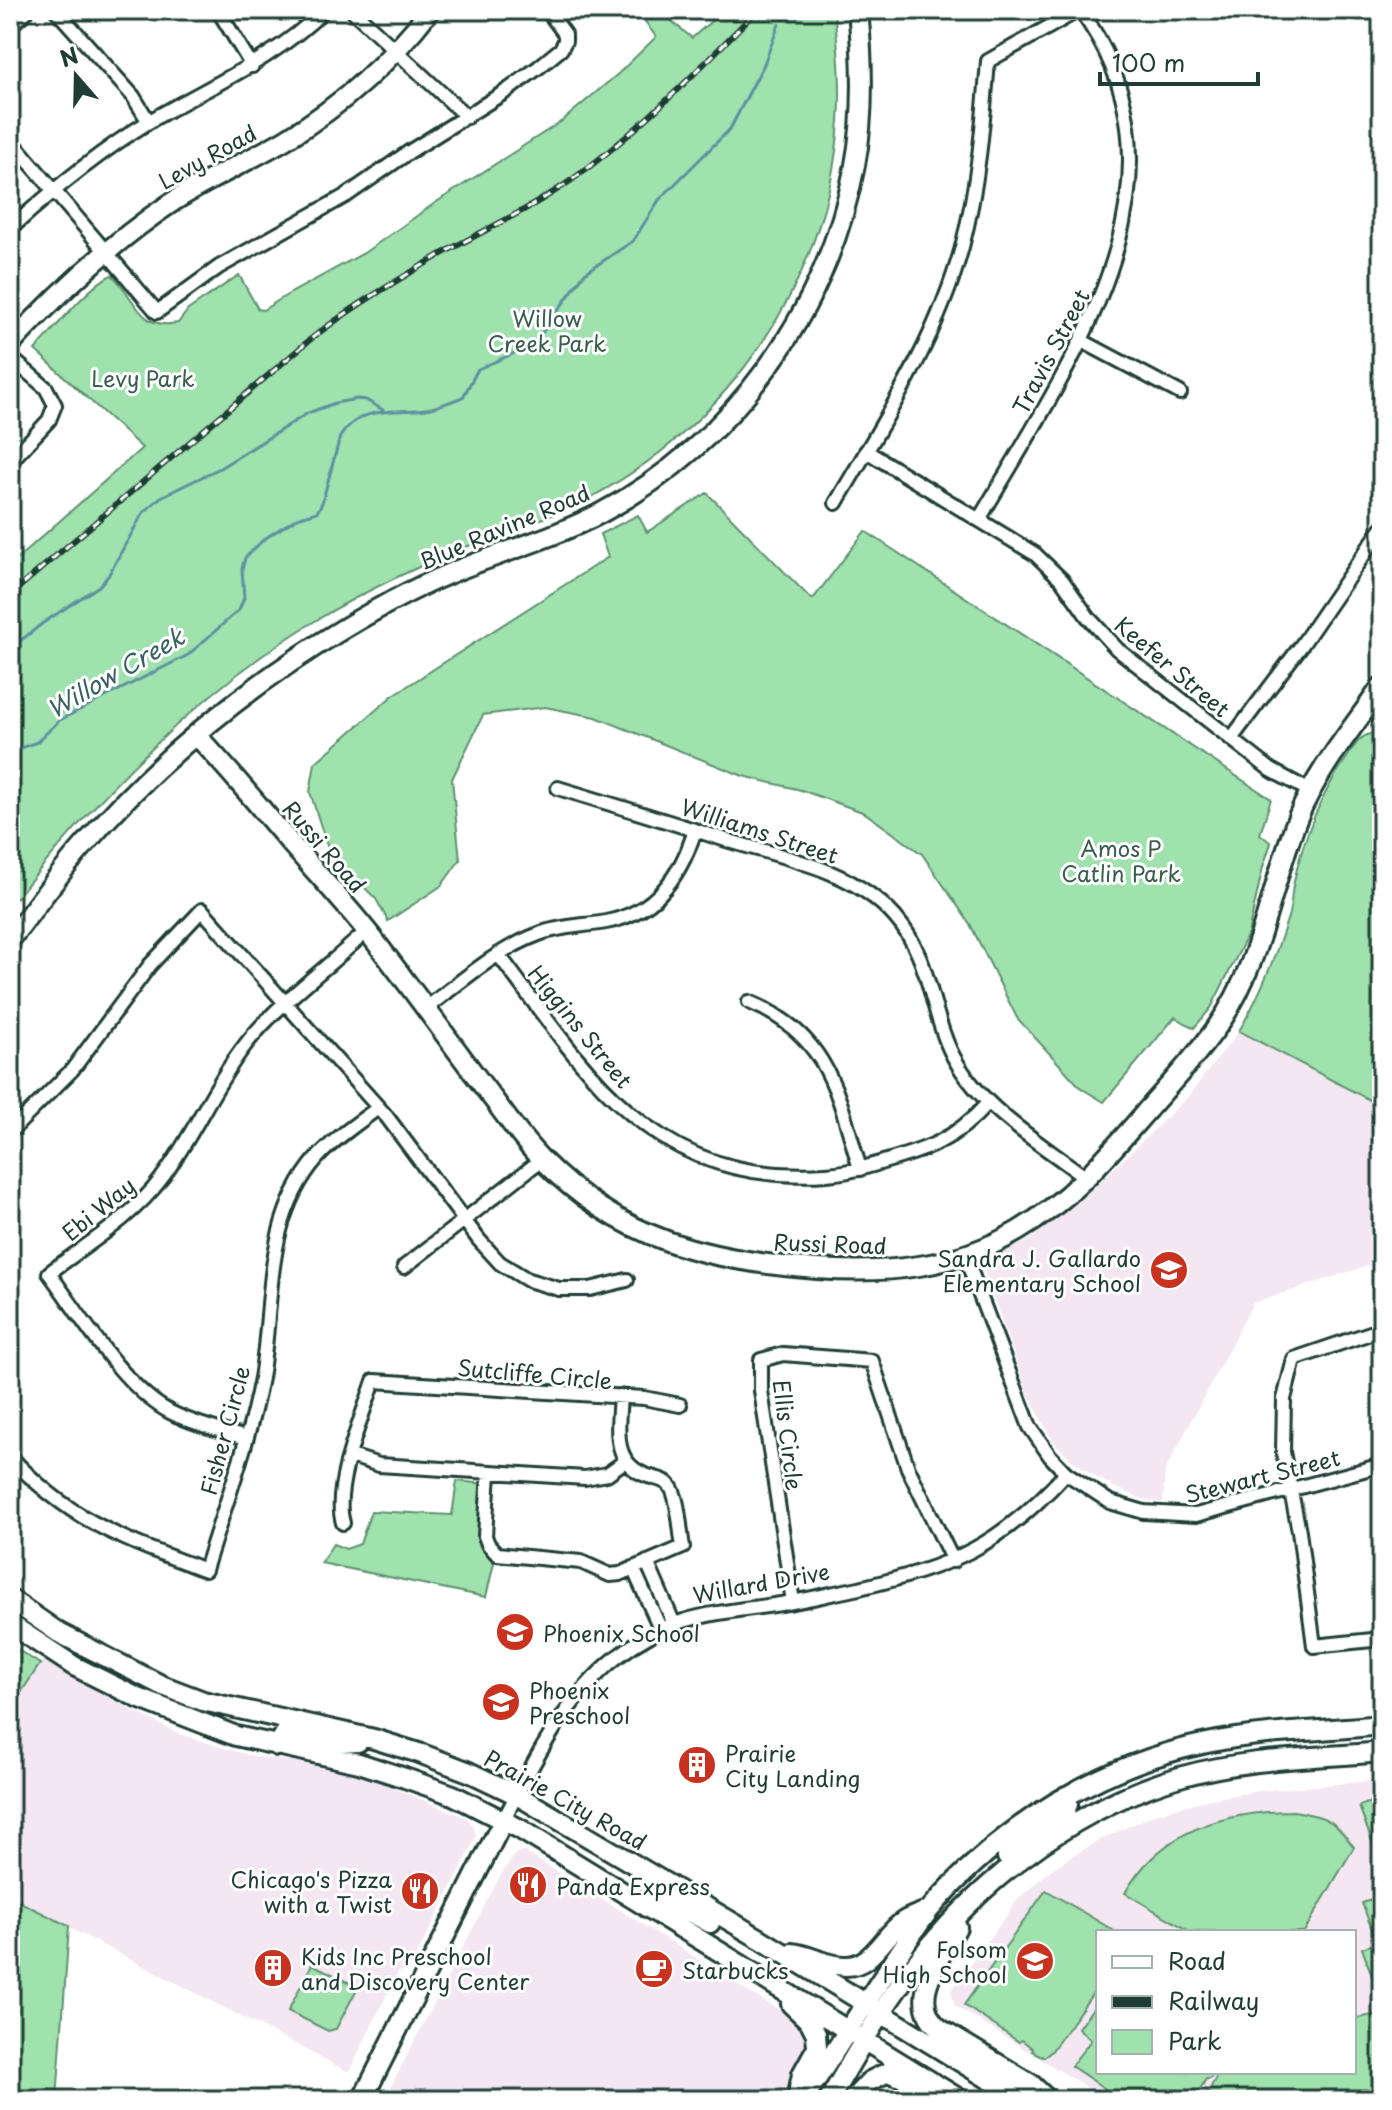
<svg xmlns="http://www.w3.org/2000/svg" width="1392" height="2110" font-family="'Playpen Sans',sans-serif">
	<rect width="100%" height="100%" fill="#fff"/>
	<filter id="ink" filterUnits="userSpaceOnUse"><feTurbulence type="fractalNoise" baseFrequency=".0125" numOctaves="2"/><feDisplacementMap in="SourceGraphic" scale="16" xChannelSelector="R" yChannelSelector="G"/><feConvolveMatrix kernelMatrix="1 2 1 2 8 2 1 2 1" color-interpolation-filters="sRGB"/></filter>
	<g filter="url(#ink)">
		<path fill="#f4e7f2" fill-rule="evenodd" d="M1239,1031L1381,1106L1382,1261L1253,1303L1165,1471L1163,1503L1145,1500L1119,1489L1098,1478L1072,1460L1053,1441L1027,1391L982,1266L996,1255L1029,1240L1081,1200L1186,1099Z
			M42,1660L135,1712L182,1735L251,1756L313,1764L367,1777L467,1818L473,1825L476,1835L472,1846L415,1959L405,1970L398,1972L349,2072L10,1897V1710Z
			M1382,1780V2100H1107L955,2006L951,1991L1020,1897L1053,1868L1098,1841L1155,1814L1206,1800L1258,1791ZM1098,1932H1354V2072H1098Z
			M523,1851L665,1938L743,1989L803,2024L811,2032V2055L784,2100H384L500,1876L516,1853Z"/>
		<path fill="#9fe2ad" stroke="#5f9070" stroke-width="2" d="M637,10H658L692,38L724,10H834C838,47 842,84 839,121C828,283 727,428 584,501C552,517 519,526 486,539C427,562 369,588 315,621C193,695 98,796 10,906V565L142,448L35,350C52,332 91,283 112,275C136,297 138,331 178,323L188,310L239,275L258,309L263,310L287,295L364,253L438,201L562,121L619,73L656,37Z
			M707,493L810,598L813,599L865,531L1271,799L1260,834L1271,843L1263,867L1248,934L1211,1008L1194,1028L1175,1017L1104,1102L1081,1088L1017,1018L970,924L922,854L865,813L801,790L743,776L596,717L545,707L483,715L452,779L460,860L441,886L388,921L376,899L329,852L310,792L315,763L392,696L608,557L600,534L638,515L647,532Z
			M1374,733L1382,737V1164L1381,1106L1239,1031C1261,994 1275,958 1288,917C1292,905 1291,893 1294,881C1304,835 1321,794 1348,756C1355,745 1360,735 1374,733Z
			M457,1481L485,1484L484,1542L494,1563L486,1597L321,1563L333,1544L346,1549L360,1544L371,1511L452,1515Z
			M10,1645L40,1664L10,1709Z
			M1382,1798V1869L1359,1806Z
			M1294,1811C1329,1818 1332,1818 1354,1847L1304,1932H1191L1125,1893C1161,1829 1226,1811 1294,1811Z
			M1046,1890L1116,1932H1098V1986L1051,2052L1044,2057L1032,2051L1033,2049L1022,2040L1019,2042L964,2005Z
			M1382,1896V1997L1380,1998L1362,1948L1377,1943L1362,1903Z
			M10,1897L69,1926L57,2100H10Z
			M312,1964L358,1987L336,2029L328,2031L288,2011Z
			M1098,2002V2072H1215L1210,2079H1206L1194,2100H1122L1071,2066L1091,2040L1078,2028Z
			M1382,2013V2100H1204L1219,2072H1354V2019Z"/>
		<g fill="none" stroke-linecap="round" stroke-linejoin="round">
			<path stroke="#5e90a0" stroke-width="3" d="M783,19L791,10
				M10,649L43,623L99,586L108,576L143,513L161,497L220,468L308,413L335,403L357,399L366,400L383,410
				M10,752L37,742L60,720L188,655L239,610L244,598L242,569L245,558L264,539L297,518L317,512L322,503L340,437C360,404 394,414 426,409C439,407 451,401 463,397L478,369L533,345L585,273L633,241L659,200L730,129L764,64L779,24"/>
			<defs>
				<path id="street" d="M56,10L133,96L149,122
					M218,10L252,66
					M352,10L467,117
					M10,26L28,10
					M10,139L157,312L219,267L347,195L409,152L508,90L539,67L561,49L565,41V34L547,10
					M10,229C54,189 99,152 150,121C209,86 274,60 324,10
					M1082,341L1180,393
					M10,357L46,388L55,405L49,420L10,462
					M866,451L1035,554L1062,580L1088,617L1117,649L1271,770L1310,791
					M836,503C884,421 937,340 962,247C978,186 983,124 988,61L1079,10
					M980,518C1067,368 1205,180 1080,10
					M1231,739L1301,646L1382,528
					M558,788C614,805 670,822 726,840C785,858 853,869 895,917C931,958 929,1005 950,1050C977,1107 1038,1141 1086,1178
					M498,954C575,1055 637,1165 778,1174C812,1176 841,1175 873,1165C924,1150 951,1144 988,1103
					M749,1002C829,1034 838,1095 860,1169
					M425,1009C461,982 496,950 539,934C560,926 583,926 606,922C656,913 681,875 695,830
					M10,1132L72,1070L150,965L202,910L387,1117L479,1240L500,1263L528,1280L559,1289H590L627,1280
					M965,1256L1030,1427L1050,1456L1066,1473L1110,1502L1144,1512L1196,1515L1382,1465
					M404,1267L541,1160
					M1382,1329L1294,1359L1284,1399L1283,1452L1299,1531L1314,1646L1382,1639
					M246,1438C220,1430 193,1424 170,1412C123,1387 81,1316 49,1273C87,1244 132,1218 161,1179C193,1137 213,1086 246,1044C277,1004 329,966 367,931
					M10,1456C68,1521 126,1540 205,1570C224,1507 249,1443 261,1378C274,1301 263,1220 317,1158C335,1138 358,1123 378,1108
					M351,1456L379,1465L585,1478L607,1474L625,1461
					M489,1473L485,1536L488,1544L497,1554L581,1562L610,1575L620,1574L683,1547C680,1532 679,1497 670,1486C665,1479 656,1479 648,1476C611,1464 618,1428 620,1396
					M343,1523C332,1488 362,1417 374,1381L644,1398L680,1405
					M647,1562L674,1624
					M633,1568L661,1630
					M793,1602L761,1391V1360L783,1354L872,1361L908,1468L953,1561
					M503,1821C533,1763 565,1698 617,1657C673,1613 715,1614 781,1604C807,1600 833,1593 859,1588C952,1567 1001,1545 1066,1473"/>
				<path id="secondary" d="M10,345C60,291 112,242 174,201C210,178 249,161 286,139C342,105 390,62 430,10
					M196,735C230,770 261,809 293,846C322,879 352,911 378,945C415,993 451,1043 487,1091C505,1114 521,1139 541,1159C620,1240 709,1261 817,1269C888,1274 955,1268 1018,1231C1071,1200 1110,1153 1150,1107C1173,1081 1197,1055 1217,1027C1262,964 1270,887 1298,817C1318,769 1353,728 1382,686
					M10,940C33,910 55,879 80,850C155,762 245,688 343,629C381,606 421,584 463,568C509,550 557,536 601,513C734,442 827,312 855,165C865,114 863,61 858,10
					M10,1599L59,1633L161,1685L203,1701L374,1739L422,1754L469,1772L517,1795L762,1940L1023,2100
					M10,1624L74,1666L138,1698L236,1736L359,1763L405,1778L453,1795L520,1829L961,2100
					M277,1746L286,1732L333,1743L358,1742
					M1007,1857L1064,1813L1068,1804L1066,1796
					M646,1907L654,1898L662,1897L710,1923
					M957,1927C941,1957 905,2001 940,2029L1031,2084L1048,2100
					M791,1953C811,1955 826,1966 846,1966C873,1966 883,1935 904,1921C910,1917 920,1914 927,1911
					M791,2004L810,2022L816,2034L817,2047L802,2074L797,2100
					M362,2100L503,1821
					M803,2100C832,2056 860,2011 889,1968C903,1948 916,1927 931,1908C1003,1825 1099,1765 1207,1743C1264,1731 1324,1731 1382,1725
					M829,2100C858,2050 888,1997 925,1952C990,1872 1083,1804 1183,1776C1248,1758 1315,1758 1382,1752
					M852,2100L870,2081L888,2072L916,2083"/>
			</defs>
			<use href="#street" stroke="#1f3d34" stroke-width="18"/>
			<use href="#secondary" stroke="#1f3d34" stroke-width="24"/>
			<use href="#street" stroke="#fff" stroke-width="12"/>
			<use href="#secondary" stroke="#fff" stroke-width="18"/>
			<defs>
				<path id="rail" d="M10,595L312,338C352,307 396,281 440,255C484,230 531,209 573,179C640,130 699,70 757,10"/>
			</defs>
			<use href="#rail" stroke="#1f3d34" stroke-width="6"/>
			<use href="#rail" stroke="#fff" stroke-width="3" stroke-dasharray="9" stroke-linecap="butt"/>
		</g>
	</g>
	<defs>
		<symbol id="school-disc" viewBox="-11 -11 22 22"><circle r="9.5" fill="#c8321e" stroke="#fff"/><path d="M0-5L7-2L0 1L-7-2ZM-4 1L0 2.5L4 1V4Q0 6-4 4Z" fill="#fff"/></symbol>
		<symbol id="building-disc" viewBox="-11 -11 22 22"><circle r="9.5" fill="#c8321e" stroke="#fff"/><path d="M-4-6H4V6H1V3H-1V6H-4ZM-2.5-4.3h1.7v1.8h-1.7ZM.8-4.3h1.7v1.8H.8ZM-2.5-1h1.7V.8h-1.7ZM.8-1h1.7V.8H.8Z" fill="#fff"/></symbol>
		<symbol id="restaurant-disc" viewBox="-11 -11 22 22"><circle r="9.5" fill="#c8321e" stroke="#fff"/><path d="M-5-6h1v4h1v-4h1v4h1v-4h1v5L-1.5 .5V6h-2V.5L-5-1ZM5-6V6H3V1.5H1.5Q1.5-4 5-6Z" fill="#fff"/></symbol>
		<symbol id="cafe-disc" viewBox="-11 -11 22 22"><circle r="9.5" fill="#c8321e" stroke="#fff"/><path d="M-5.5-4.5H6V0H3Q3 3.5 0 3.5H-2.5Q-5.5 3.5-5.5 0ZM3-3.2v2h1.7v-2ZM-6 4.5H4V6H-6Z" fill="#fff"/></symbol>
	</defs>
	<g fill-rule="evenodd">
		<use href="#school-disc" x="1147" y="1248" width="44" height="44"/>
		<use href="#school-disc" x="493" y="1610" width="44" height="44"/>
		<use href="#school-disc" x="479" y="1680" width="44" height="44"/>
		<use href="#building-disc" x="675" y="1743" width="44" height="44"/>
		<use href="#restaurant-disc" x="506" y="1863" width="44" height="44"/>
		<use href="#restaurant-disc" x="398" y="1869" width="44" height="44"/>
		<use href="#school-disc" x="1013" y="1939" width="44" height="44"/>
		<use href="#building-disc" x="251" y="1946" width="44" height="44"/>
		<use href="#cafe-disc" x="632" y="1947" width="44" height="44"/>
	</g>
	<g text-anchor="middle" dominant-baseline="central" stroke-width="6" stroke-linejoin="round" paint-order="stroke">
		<g font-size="22" fill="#1f3d34" stroke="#fff">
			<text transform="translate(207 156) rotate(-29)">Levy Road</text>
			<text transform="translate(1050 351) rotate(-62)">Travis Street</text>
			<text transform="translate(504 526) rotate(-23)">Blue Ravine Road</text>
			<text transform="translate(1173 666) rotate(40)">Keefer Street</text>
			<text transform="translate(760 830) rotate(18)">Williams Street</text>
			<text transform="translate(325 846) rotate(49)">Russi Road</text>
			<text transform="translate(581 1026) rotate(51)">Higgins Street</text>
			<text transform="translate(98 1208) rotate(-39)">Ebi Way</text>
			<text transform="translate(830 1243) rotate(2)">Russi Road</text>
			<text transform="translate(535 1373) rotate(5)">Sutcliffe Circle</text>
			<text transform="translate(224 1430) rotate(-75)">Fisher Circle</text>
			<text transform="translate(789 1435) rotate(83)">Ellis Circle</text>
			<text transform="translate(1262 1475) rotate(-14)">Stewart Street</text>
			<text transform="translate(761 1582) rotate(-10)">Willard Drive</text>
			<text transform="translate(566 1799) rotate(29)">Prairie City Road</text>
		</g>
		<g font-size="22" fill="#395e4c" stroke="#fff">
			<text x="547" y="317">Willow<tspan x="547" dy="25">Creek Park</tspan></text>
			<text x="143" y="377">Levy Park</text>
			<text x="1121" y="847">Amos P<tspan x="1121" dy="25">Catlin Park</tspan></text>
		</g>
		<g font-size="22" fill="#1f3d34" stroke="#fff" text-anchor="start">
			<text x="1141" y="1257" text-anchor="end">Sandra J. Gallardo<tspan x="1141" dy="25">Elementary School</tspan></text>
			<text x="543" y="1632">Phoenix School</text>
			<text x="529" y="1689">Phoenix<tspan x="529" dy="25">Preschool</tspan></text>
			<text x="725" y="1752">Prairie<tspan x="725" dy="25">City Landing</tspan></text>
			<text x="392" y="1878" text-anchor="end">Chicago's Pizza<tspan x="392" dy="25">with a Twist</tspan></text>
			<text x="556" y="1885">Panda Express</text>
			<text x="1007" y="1948" text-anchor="end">Folsom<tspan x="1007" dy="25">High School</tspan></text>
			<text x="301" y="1955">Kids Inc Preschool<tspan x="301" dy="25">and Discovery Center</tspan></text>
			<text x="682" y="1969">Starbucks</text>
		</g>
		<g font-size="24" font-style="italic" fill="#396061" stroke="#fff">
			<text transform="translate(115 672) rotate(-30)">Willow Creek</text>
		</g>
	</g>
	<rect width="1392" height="2110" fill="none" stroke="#fff" stroke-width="40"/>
	<rect x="20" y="20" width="1352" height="2070" fill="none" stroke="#1f3d34" stroke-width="3" filter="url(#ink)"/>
	<rect x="1096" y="1930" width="260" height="144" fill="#ffffff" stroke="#a5b1ae" stroke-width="2"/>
	<rect x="1112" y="1956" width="40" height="12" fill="#ffffff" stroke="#a5b1ae" stroke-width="2"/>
	<text x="1168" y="1970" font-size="24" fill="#1f3d34">Road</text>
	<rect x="1112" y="1996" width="40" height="12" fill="#1f3d34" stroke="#a5b1ae" stroke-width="2"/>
	<text x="1168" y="2010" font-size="24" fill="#1f3d34">Railway</text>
	<rect x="1112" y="2030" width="40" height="24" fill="#9fe2ad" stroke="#a5b1ae" stroke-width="2"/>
	<text x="1168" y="2050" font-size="24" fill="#1f3d34">Park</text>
	<g transform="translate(76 76) rotate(340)" stroke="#ffffff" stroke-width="6" paint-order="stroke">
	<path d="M0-6L14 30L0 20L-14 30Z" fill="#1f3d34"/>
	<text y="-12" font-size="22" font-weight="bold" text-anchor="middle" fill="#1f3d34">N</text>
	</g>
	<path d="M1100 72v12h158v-12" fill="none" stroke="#1f3d34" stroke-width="4"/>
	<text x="1112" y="72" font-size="24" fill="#1f3d34" stroke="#ffffff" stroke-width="6" paint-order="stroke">100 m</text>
</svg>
